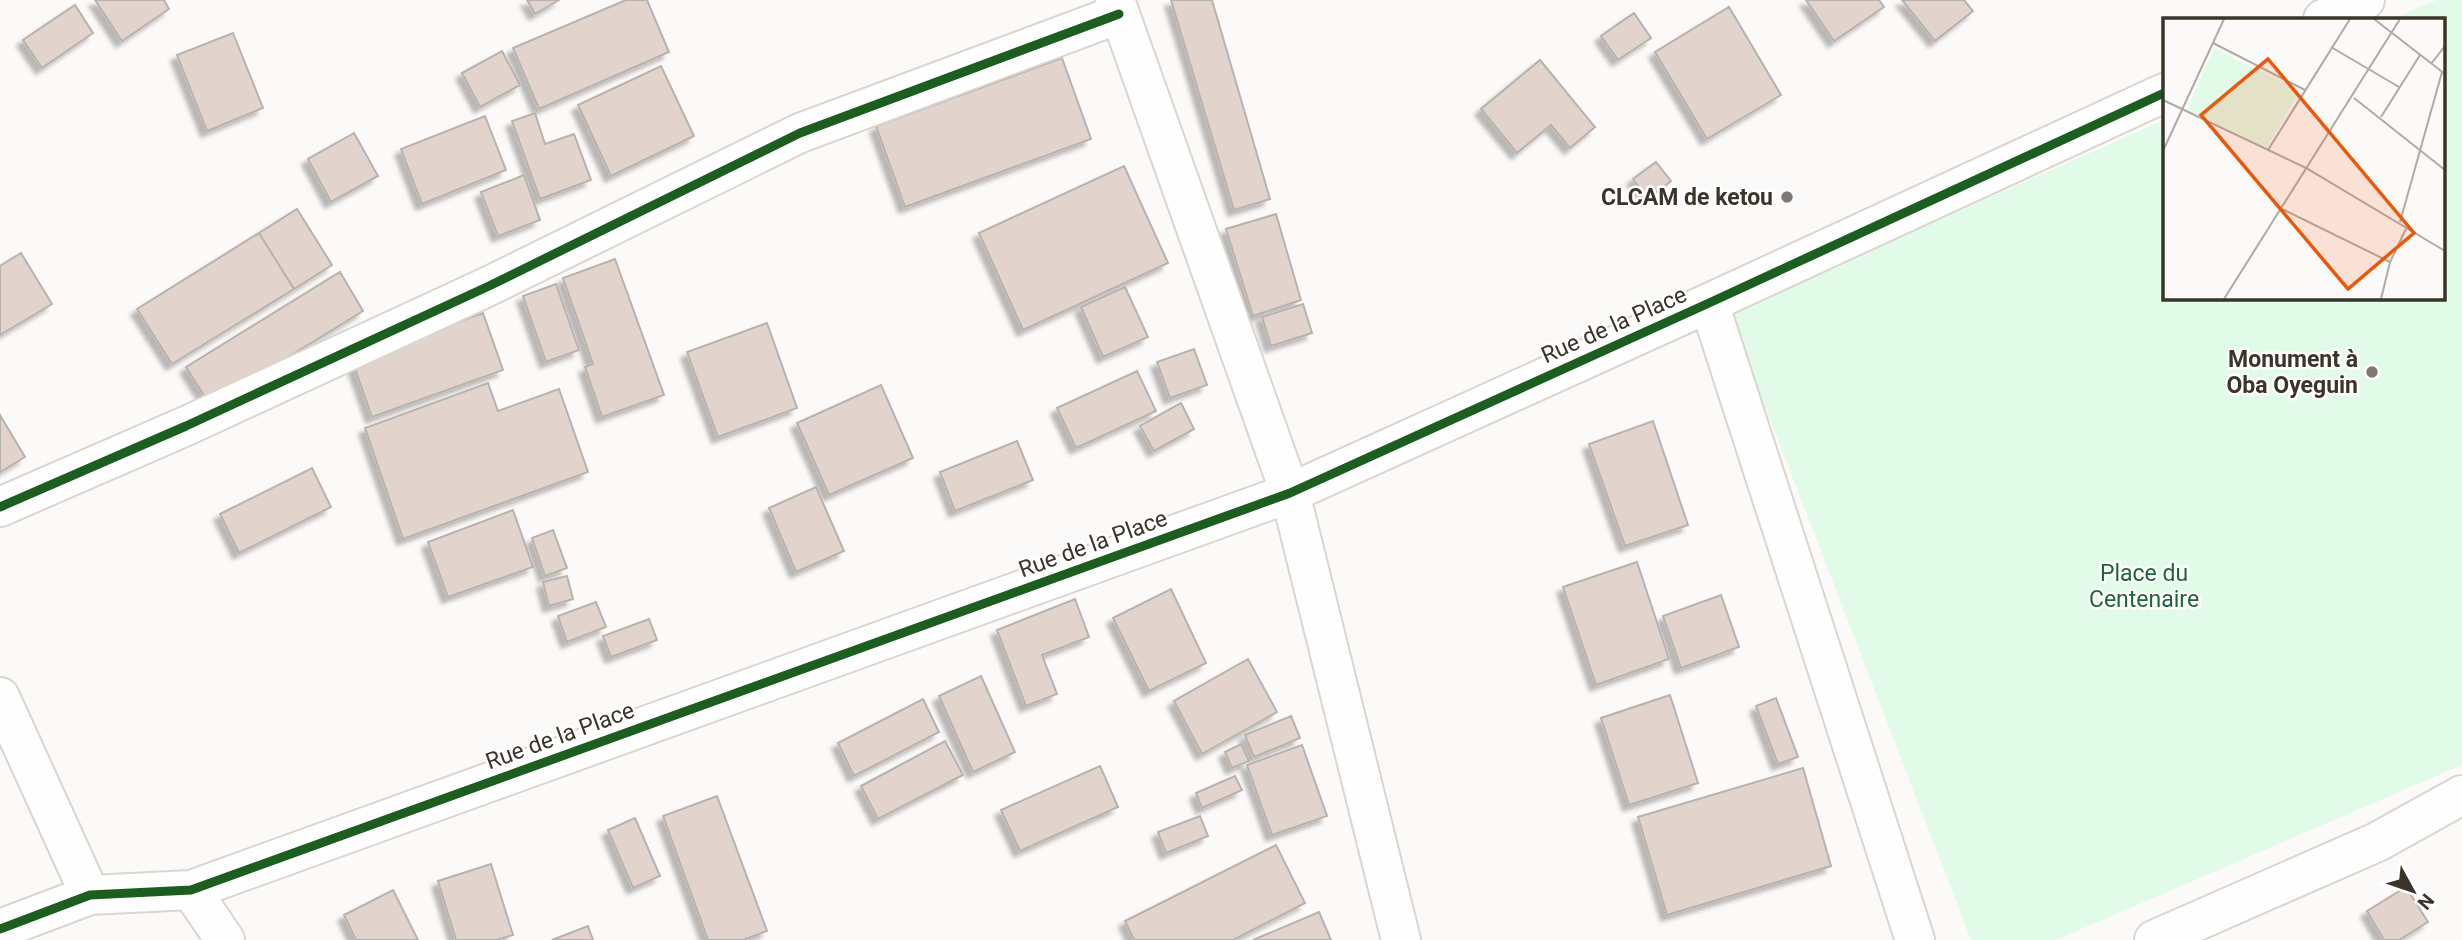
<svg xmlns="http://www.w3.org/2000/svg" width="2462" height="940" font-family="Roboto,sans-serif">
	<defs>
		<filter id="shadow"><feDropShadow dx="-6" dy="6" stdDeviation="2" flood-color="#0004"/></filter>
	</defs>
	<rect width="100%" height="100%" fill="#fcfaf8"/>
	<path fill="#e2fbe8" d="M2436,0H2462V765L2056,940H1971L1729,313L2164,120V298H2443V19H2392Z"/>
	<path fill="#e2d4cd" stroke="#b8b2ae" stroke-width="2" filter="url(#shadow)" d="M95,0H164L169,9L122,41Z
		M527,0H559L535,14Z
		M626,0H647L669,52L539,109L513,48Z
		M1171,0H1212L1270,199L1234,210Z
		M1806,0H1879L1884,7L1834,41Z
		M1902,0H1964L1973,11L1935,41Z
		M75,5L93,33L42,68L23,40Z
		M1729,7L1781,95L1707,139L1655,52Z
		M1634,13L1651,38L1618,60L1601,36Z
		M233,33L263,108L207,131L177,55Z
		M502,51L520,85L480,107L462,73Z
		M1062,58L1091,139L905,207L876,126Z
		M1540,60L1595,127L1570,148L1551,125L1517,153L1481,109Z
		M661,66L694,136L611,176L578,105Z
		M535,113L545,144L574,134L591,180L540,199L512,121Z
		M485,116L506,170L422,204L401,149Z
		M354,133L378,176L331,202L308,159Z
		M1656,162L1671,181L1648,199L1633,179Z
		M1124,166L1168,263L1023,330L979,233Z
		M524,175L540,220L498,236L481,192Z
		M297,209L332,265L294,289L259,233Z
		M1276,214L1301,300L1253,316L1226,229Z
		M259,233L294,289L172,364L137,309Z
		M21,253L52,304L0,335V266Z
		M615,259L664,395L602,417L585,367L593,364L563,278Z
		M340,272L363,311L210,405L186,367Z
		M556,284L579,350L546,362L523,296Z
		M1125,287L1148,337L1103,357L1081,307Z
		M1303,304L1312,333L1271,346L1262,317Z
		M483,313L503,370L372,417L352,360Z
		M767,323L797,408L718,437L687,352Z
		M1194,349L1207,385L1170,398L1157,362Z
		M1137,371L1156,411L1076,448L1057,408Z
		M488,383L498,411L559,389L588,472L403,539L365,428Z
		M881,385L913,458L829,495L797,423Z
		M1181,403L1194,429L1154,451L1140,426Z
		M0,415L25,457L0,472Z
		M1653,421L1688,525L1625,546L1589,444Z
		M1017,441L1033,480L955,511L940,472Z
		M312,468L331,507L239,553L220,514Z
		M816,487L844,551L796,572L769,508Z
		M513,510L533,567L448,597L428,542Z
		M553,530L567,568L545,576L532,538Z
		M1637,562L1669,659L1596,685L1563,587Z
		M567,576L573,599L549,606L543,582Z
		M1171,589L1206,663L1149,691L1113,618Z
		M1721,595L1739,647L1681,668L1663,616Z
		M1075,599L1089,637L1042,655L1057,694L1026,706L997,630Z
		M596,602L606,627L567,642L558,616Z
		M649,619L657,640L611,657L603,636Z
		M1248,659L1277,712L1202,754L1174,701Z
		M981,676L1015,752L973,772L939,696Z
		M1670,695L1698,783L1629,805L1601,718Z
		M1776,698L1798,757L1778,764L1756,706Z
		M923,699L939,732L854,776L838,743Z
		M1291,716L1300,738L1254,757L1245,735Z
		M945,741L963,775L878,819L861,786Z
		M1241,744L1249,761L1232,768L1225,752Z
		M1302,745L1327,816L1272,835L1247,765Z
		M1100,766L1118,807L1020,851L1001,810Z
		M1803,768L1831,866L1667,915L1638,817Z
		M1235,776L1242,790L1202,808L1196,793Z
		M717,796L767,931L743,940H708L663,816Z
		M1200,816L1208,836L1166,853L1158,832Z
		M635,818L660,876L633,888L608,830Z
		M1276,845L1305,903L1233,940H1134L1125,921Z
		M491,864L513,935L496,940H456L438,881Z
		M2406,887L2428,922L2399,940H2384L2367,911Z
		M393,890L418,940H356L344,915Z
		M1319,912L1331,940H1253Z
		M588,926L593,940H552Z"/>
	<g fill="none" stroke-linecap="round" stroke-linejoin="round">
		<defs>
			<path id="minor" d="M1115,0L1290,493L1401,940
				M2323,19L2365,0
				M1709,303L1915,940
				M0,507L186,426L489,286L800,133L1119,14
				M0,697L90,895
				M191,890L225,940
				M0,929L90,895L191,890L1290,493L1709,303L2164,93
				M2154,940L2377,842L2462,795"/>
		</defs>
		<use href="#minor" stroke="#dad6cf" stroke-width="42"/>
		<use href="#minor" stroke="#fffefe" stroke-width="38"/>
		<defs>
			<path id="cycleway" d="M0,507L186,426L489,286L800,133L1119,14
				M0,929L90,895L191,890L1290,493L1709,303L2164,93"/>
		</defs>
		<use href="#cycleway" stroke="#fff" stroke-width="13"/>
		<use href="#cycleway" stroke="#1b5e20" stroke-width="9"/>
	</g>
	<g fill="#7e7972" stroke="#fff" stroke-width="2.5">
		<circle cx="1787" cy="197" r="7"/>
		<circle cx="2372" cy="372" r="7"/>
	</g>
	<g text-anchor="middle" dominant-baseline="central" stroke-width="5" stroke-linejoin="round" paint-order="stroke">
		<g font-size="23" font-weight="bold" fill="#3a342a" stroke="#fff" text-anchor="end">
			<text x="1773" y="197">CLCAM de ketou</text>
			<text x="2358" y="359">Monument à<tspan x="2358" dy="26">Oba Oyeguin</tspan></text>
		</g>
		<g font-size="23" fill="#3a342a" stroke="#fff">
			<text transform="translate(1614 325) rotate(-24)">Rue de la Place</text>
			<text transform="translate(1093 544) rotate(-20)">Rue de la Place</text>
			<text transform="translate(560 736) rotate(-20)">Rue de la Place</text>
		</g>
		<g font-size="23" fill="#1e653c" stroke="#fff">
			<text x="2144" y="573">Place du<tspan x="2144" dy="26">Centenaire</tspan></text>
		</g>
	</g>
	<g transform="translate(2163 18)">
		<rect width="282" height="282" fill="#fcfaf8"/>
		<path d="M51,30L136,73L104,130L24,91Z" fill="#e2fbe8"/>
		<path fill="none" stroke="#aeaba6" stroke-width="2" d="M211,1L282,56M50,25L142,72M168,29L236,69M268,46L282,28M191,80L282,152M0,82L143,150L282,233M218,99L257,37M105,132L187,1M0,133L61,1M119,191L227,244M237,204L279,54M61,281L237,1M218,281L227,244L243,211"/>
		<path fill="#e8590c" fill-opacity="0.15" stroke="#e8590c" stroke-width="3.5" d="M105,41L251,215L185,271L38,97Z"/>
		<rect width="282" height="282" fill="none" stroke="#3a342a" stroke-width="3.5"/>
	</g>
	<g transform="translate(2413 891) rotate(130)" stroke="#ffffff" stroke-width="5" paint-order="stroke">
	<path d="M0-5L12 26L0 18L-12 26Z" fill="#3a342a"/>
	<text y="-10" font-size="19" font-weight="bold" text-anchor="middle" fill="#3a342a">N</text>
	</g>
</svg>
